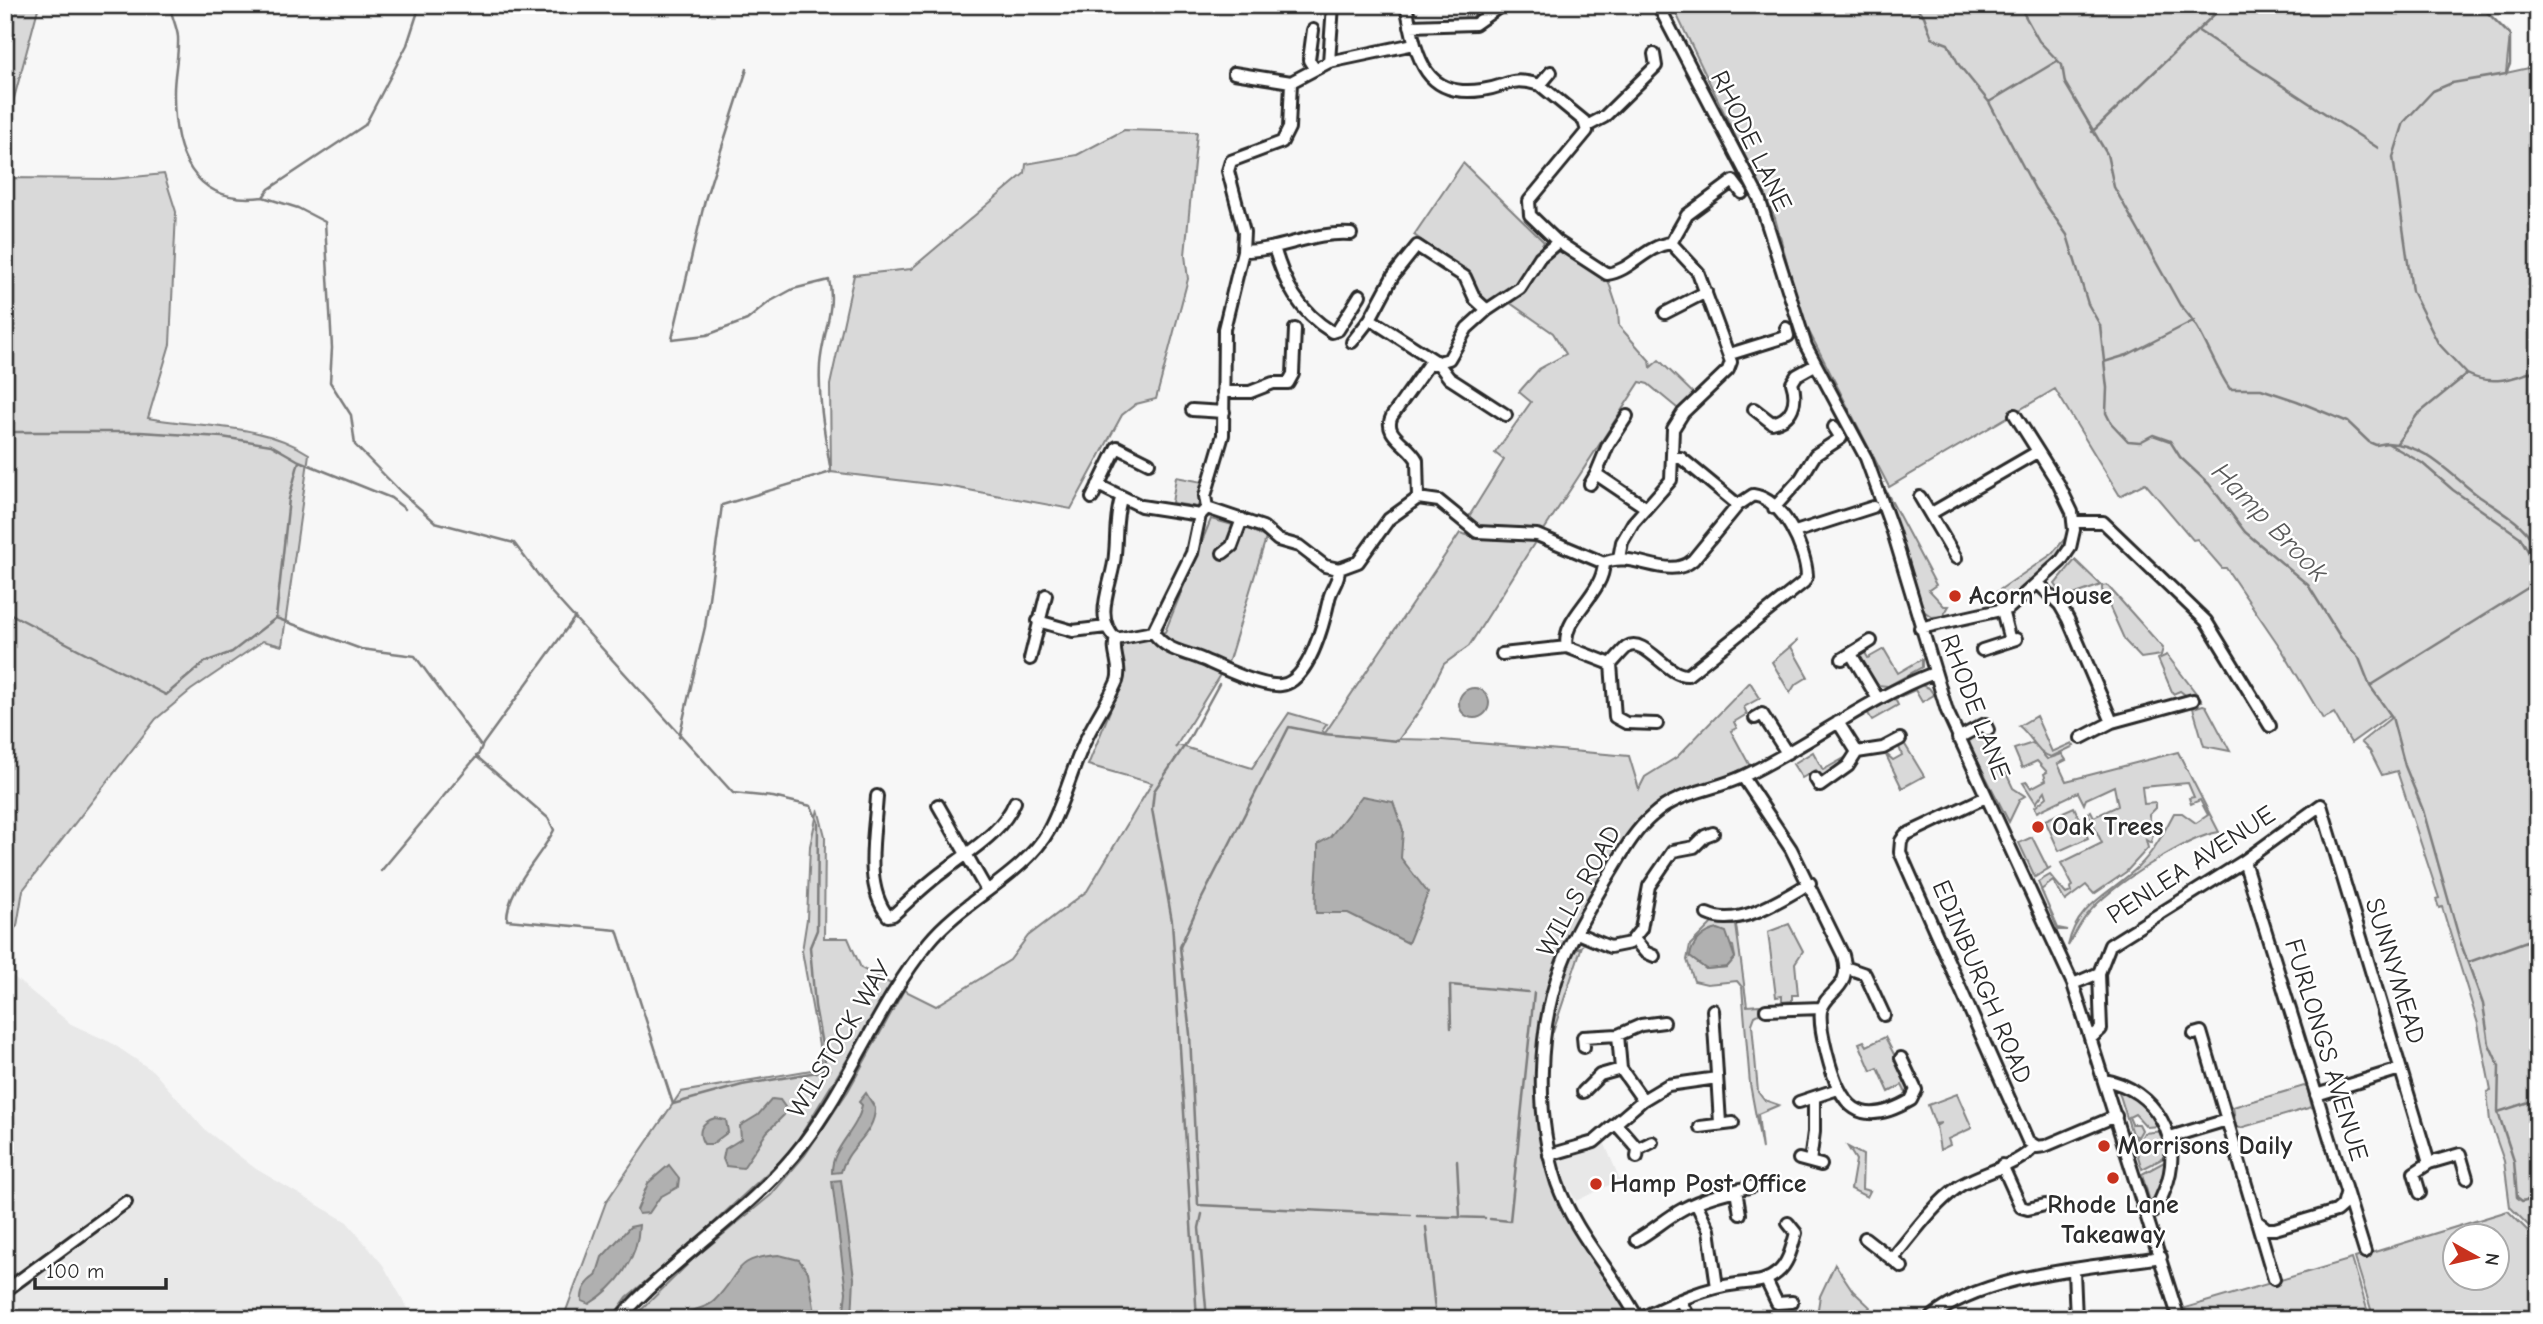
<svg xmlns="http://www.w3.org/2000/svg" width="2543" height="1324" font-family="'Comic Neue',sans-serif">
	<rect width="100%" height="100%" fill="#f7f7f7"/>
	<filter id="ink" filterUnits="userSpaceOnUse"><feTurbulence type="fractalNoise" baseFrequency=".0143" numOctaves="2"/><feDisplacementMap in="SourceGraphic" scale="14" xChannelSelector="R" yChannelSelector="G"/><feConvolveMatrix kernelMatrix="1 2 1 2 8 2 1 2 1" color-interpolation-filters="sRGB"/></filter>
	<g filter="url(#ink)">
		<path fill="#e8e8e8" d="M5,970L71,1024L110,1042L153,1071L204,1129L256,1169L347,1222L383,1265L414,1319H5Z
			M1602,1137L1620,1180L1576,1201L1549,1155Z"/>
		<path fill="#d9d9d9" stroke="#828282" stroke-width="2" fill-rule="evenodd" d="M5,5H39L5,132Z
			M1672,5H2480L2510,35L2506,73L2538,66V1235L2510,1207L2504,1161L2490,1121L2487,1092L2491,1091L2478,1024L2442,907L2439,908L2436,899L2439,898L2397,771L2382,775L2370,751L2361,742L2392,717L2390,715L2351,743L2334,713L2323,719L2282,650L2226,568H2222L2197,539L2193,540L2145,483L2120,496L2055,389L1889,487L1802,318L1775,218Z
			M1124,130L1197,132L1185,255L1188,279L1156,399L1136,404L1122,415L1071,509L947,486L831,472L830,385L854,275L911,269L1025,173L1026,164L1077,155Z
			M1463,163L1544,242L1516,287L1487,306L1469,274L1414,235Z
			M164,174L176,212L170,344L148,418C201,428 263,423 309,454L282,646L263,641L191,690L156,719L23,890L17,926L5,938V178L113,179Z
			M1558,242L1606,274L1618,310L1619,326L1650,361L1651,367L1659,360L1698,398L1683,413L1648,384L1640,382L1544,530L1480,527L1468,518L1504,460L1495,453L1531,402L1519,392L1539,369L1566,354L1553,333L1506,300Z
			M1176,477L1203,482L1198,507L1172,503Z
			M1885,489L1936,585L1929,590L1944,606H1949L1943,616L1932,617L1921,609L1882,491Z
			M1211,519L1251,530L1266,538L1229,660L1175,748L1178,745L1252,768L1289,713L1327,724L1322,731L1325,733L1460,533C1485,542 1509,538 1535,542L1469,646L1444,664L1422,707L1399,739L1442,740L1629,756L1639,789L1645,777L1677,757L1750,682L1760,698L1744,707L1747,714L1734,722L1737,728L1731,731L1750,766L1656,807L1557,966L1537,1105L1548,1170L1633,1319H632L692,1260L771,1195L805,1155L848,1091L904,990L936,1006L1010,960L1028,936L1087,891L1152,783L1088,765L1125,674L1119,644L1165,632Z
			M2067,536C2063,557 2016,604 1994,605L1995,593L2052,554Z
			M2075,560L2101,585L2065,598L2055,584Z
			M2107,585L2163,648L2161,655L2141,658L2125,641L2102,590V586Z
			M1798,640L1791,647L1808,677L1795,685L1790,693L1772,662Z
			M1884,649L1898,673L1922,659V667L1888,686L1877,685L1860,657L1864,651L1868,658Z
			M2167,655L2202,701L2196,703L2180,691L2173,694L2158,659Z
			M1921,685L1929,688L1934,695L1922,702L1915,690L1895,699L1898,705L1872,720L1867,712Z
			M2203,705L2206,706L2230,751L2204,746L2193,708Z
			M2036,716L2052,752L2072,743L2074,746L2051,757C2037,753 2031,735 2019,726Z
			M1989,732L1990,735L1985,738L1993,754L1997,753L1999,756L1995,759L2002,774L2006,773L2013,788L2025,796L2020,799L2009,822L1969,744L1970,739L1979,733Z
			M1904,743L1924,776L1902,788L1885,753L1893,760L1902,755L1899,747Z
			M2033,743L2047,759L2062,754L2066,760L2058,764L2066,781L2178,752L2219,832C2188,836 2107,888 2088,914C2080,923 2074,936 2068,946C2076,905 2110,894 2138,867C2154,852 2164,832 2174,813H2182L2196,823L2208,815L2200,800L2191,804L2189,798L2194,797L2188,783L2142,787L2144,804L2156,803V808L2149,815L2153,833L2151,843L2146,840L2148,848L2126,872L2094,894L2086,885L2065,901L2053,881L2041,890L2058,928L2068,930H2058L2038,882L2050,875L2066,894L2071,892L2070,888L2073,886L2061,863L2102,843L2088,813L2091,811L2094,817L2118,806L2114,786L2086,799L2084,804L2078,792L2037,812L2035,807L2047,797L2045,791L2036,803L2023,783L2027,782L2031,788L2046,780L2044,774L2047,772L2037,761L2022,768L2014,749Z
			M1813,752L1823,770L1848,756L1826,776L1820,775L1816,770L1802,778L1793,764Z
			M2074,807L2088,838L2059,851L2045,820Z
			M818,809L825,836L824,938H848L861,968L893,985L791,1151L693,1242L627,1297L611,1319H563L606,1202L681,1092L823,1068L802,951L807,919L810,846Z
			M2032,837L2048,869L2051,867L2035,877L2019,843Z
			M1712,923L1736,925L1747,1006L1759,1005V1014L1755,1016L1752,1024L1758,1092L1764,1100L1779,1105L1758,1114L1762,1149L1750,1084L1742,987L1737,981L1707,984L1694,981L1687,960L1690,945ZM1704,937L1733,946L1735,957L1727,967L1706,969L1690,957L1696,941Z
			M1789,924L1803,951L1795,963L1798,995H1792V1001L1782,1002V996L1776,997L1768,932Z
			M1582,946L1553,1032H1552C1555,1007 1558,959 1582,946Z
			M1885,1037L1912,1089L1908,1097L1902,1085L1889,1092L1878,1068L1871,1071L1859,1043L1864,1041L1867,1046Z
			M2304,1086L2307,1088L2312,1107L2240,1128L2236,1127L2233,1107Z
			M2118,1089L2140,1100L2161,1124L2159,1126L2147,1127L2135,1114L2129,1117L2132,1124H2139L2142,1130L2138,1137L2132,1134Z
			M1957,1094L1972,1128L1948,1139L1950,1145L1940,1150L1936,1126L1941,1123L1935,1124L1928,1105Z
			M2163,1131L2166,1157L2142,1169L2132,1137L2140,1140L2144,1133Z
			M1848,1147L1863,1155L1862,1189L1870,1191L1867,1197L1851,1189L1856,1160Z
			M2166,1161V1178L2152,1209L2142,1174Z
			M2508,1211L2538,1241V1319H2374L2355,1258ZM2456,1236H2498V1278H2456Z
			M2352,1259L2370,1319H2187L2185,1308Z
			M1835,1264L1853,1291L1870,1307L1861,1319H1820L1817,1315L1820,1296Z"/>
		<path fill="#b0b0b0" stroke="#7b7b7b" stroke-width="2" d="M1459 703a15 15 0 1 1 30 0a15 15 0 1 1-30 0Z
			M1362,796L1393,802L1403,830L1401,858L1428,893L1408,943L1348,913H1316C1314,889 1319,868 1318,844L1330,837Z
			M1718,929L1726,932L1735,958L1727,967L1706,969L1690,957C1691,943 1705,931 1718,929Z
			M866,1093L875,1108C875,1135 847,1147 841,1172L832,1173C831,1147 858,1131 862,1105L859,1102Z
			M772,1099L780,1100L785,1107L784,1115L767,1132L743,1168L726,1166L723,1159L725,1149L741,1139L740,1126L758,1115Z
			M715,1118L726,1120L728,1132L712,1144H704C696,1131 702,1122 715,1118Z
			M669,1165L679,1178L678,1187L660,1197L649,1213L639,1214L637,1210L648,1183Z
			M841,1180L854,1278L852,1319H843L846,1292L832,1181Z
			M639,1225C638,1259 617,1287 589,1304L582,1301C581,1290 587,1282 596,1276L602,1257L630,1227Z
			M779,1255L799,1260L808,1272L816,1319H679C687,1309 705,1310 714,1301C742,1274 731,1258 779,1255Z"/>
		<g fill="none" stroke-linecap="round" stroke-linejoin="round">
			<path stroke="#7b7b7b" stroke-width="2.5" d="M170,5C171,16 177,26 178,37C179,55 174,74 174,91C173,151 192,206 263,197
				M420,5L407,45L365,125L269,189L263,197L298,208L325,222L332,348L330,382L351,415L355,445L401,492L435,522L514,543L551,592L733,793L773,797L811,806L818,822L817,930L810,947L815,1006L826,1067L830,1070
				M1913,5L1924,16L1932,38L1948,44L1959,65L1989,102L2035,189L2067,235L2088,304L2100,325L2107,388L2106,413L2111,423L2128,441L2140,442L2153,435L2170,441L2180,457L2209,484L2245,532L2308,585L2341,638L2359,658L2370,686L2392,717L2405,766L2423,810L2460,941L2483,1004L2489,1044L2499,1066L2498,1112L2514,1161L2517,1197L2522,1201L2534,1198L2538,1206
				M2019,5L2039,41L2062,65L2065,83L2107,154L2114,187L2180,305C2204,329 2211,362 2230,389H2261L2297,401L2348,422L2369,442L2376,445L2387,443L2422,463L2453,490L2520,537L2531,556L2534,584L2538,590
				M2197,30L2378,148
				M1989,102L2057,61
				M2092,132L2224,5
				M2104,362L2127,355L2195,320
				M2467,374L2438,343L2412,291L2393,157L2404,122L2433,91L2452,83L2506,74L2510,64V35L2480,5
				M5,432H140L222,437L271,445L299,461L391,498L405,509
				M2387,443C2427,444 2451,476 2480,497C2503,513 2529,525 2538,553
				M2397,443L2417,415L2467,374C2490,386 2515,379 2538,369
				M5,611L166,695L205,662L232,652L276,618L289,499L299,461
				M276,618L361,649L415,656L480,745
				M2370,686L2534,584
				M679,737L705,627L722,505L831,472C825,436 818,401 820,365C822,336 836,308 829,280L793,289L769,302L747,320L707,335L672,339L705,200L747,69
				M1398,741L1324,734L1289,727L1198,906L1180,947L1190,1034L1198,1205L1411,1215
				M476,756L548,818L554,830C540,858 507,888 507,920L617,930L673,1104L742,1085L817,1072L826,1067
				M381,871L478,755L483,744L575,617
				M2469,962L2538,937
				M1451,1028L1450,985L1528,992
				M2498,1112L2538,1099
				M1457,1161L1460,1217
				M2538,1213V1226
				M1202,1214L1199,1228L1207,1319
				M1417,1216L1485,1218
				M1490,1219L1510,1221L1534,993
				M1426,1227L1436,1319
				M1197,1319L1172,921L1152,809L1154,791L1189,739L1219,684"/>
			<defs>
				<path id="street" d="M1406,5C1416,52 1421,99 1482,90C1510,86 1508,76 1540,85
					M1658,5L1759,198L1806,346L1866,458L1893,532L1947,711L2073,984L2179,1319
					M1410,26L1475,24L1502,5
					M1313,30L1309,60L1314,68
					M1329,62L1333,5
					M1551,72L1540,85L1584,121L1587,131L1529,201L1530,215L1558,242L1607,274C1631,271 1645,246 1671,243L1698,272L1731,362L1728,370L1683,413L1673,429L1671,480L1633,523L1622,542L1619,558
					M1234,73L1291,82
					M1587,126L1604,117L1656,66L1654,54
					M1671,243L1687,215L1733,181L1742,193
					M1274,247C1284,283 1299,312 1332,332L1338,330L1360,295
					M1243,251C1281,251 1313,231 1351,234
					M1665,313L1706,292
					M1370,319L1437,362L1449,378L1506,415
					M1352,342L1370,319L1393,276L1417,246L1465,277L1475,299L1487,310
					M1730,354L1788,336L1786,328
					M1223,392H1250L1273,383H1288L1293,374L1295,329
					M1754,409L1772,423C1793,419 1798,401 1792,383L1797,375L1815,365
					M1192,410L1224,412
					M1673,458H1681L1738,505
					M1596,474L1608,445L1627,416
					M1590,484L1596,474L1645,507
					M1098,485L1141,506L1200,515
					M1920,497L1956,558
					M1092,498L1117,447L1149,463
					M1418,498L1417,460C1409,444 1382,435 1392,416L1428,365L1449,359L1467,328L1487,310L1520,288L1540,257L1558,242
					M1207,508L1263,527L1278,540L1299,546L1325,566L1339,569L1358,562L1389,519L1418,498L1439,501L1477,532L1537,535L1604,563
					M1774,508L1801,478L1815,455L1841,438L1834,427
					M1930,514L2037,452
					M2073,522H2103L2206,621L2270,726
					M1795,532L1873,507
					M1223,553L1232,546L1242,519
					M2038,583L2060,605L2068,619L2112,722
					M2002,610L2010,641
					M1038,621L1073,631L1106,627
					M1920,628L2009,608L2061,561L2070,548L2074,530L2072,512L2058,483L2015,415
					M1153,632C1167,652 1183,651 1204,660C1222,668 1261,687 1281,685C1309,682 1324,622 1329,599C1331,588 1339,582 1339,569
					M1116,639C1091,617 1114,581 1115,554C1117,534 1115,518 1121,499
					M1567,647C1560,618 1603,596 1604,563
					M1982,650L2016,639
					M1502,654L1567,647L1611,664C1616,659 1622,651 1627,647C1645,636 1667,677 1688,675L1804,582L1807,576C1806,550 1783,499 1753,495L1738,505L1693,560C1668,582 1633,549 1604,563
					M1851,654L1878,699
					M1030,659L1046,595
					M1842,659L1871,641
					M1611,664L1615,717L1626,723L1657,724
					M1755,718L1762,714L1787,753
					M1958,738L1985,724L1988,730
					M2081,738L2112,722L2193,700
					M1857,752L1883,748L1900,739
					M1743,777L1791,849L1843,955C1853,990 1826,990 1821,1011C1819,1024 1824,1042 1827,1054C1840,1107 1859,1130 1911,1100L1916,1090L1901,1058
					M1815,778L1820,786L1848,766L1857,752L1838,722
					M877,796C875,833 863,885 888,916L893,915C910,900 926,884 944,871C969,851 1002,833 1015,802
					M1986,797L1905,835L1901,841L1900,852L2028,1141L2037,1147L2045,1146L2116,1116
					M938,805L986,889
					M2244,861L2365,1252
					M1707,914C1739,929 1782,899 1810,883
					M1577,933L1610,947L1630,943L1641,929L1649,886L1673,851L1694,847L1705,836L1713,833
					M1634,939L1645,952L1654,956
					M1845,967L1865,974L1884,1015
					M2073,984L2099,973
					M1713,1010L1720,1123
					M1766,1010L1822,1008
					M2194,1034L2201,1032L2274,1279
					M1618,1035L1621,1069L1643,1100
					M2091,1038L2101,1029L2099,973L2110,945L2244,861L2321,805L2429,1163L2460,1154L2467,1178
					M1584,1047L1583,1037L1618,1035L1641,1025L1664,1022
					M2104,1080C2156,1089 2185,1141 2165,1189C2161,1199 2157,1211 2147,1216
					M1583,1092L1600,1075L1621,1069
					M2316,1095L2400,1069
					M1799,1102L1838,1089
					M1616,1124L1638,1149
					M1700,1127L1733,1123
					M2170,1137L2227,1120
					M1549,1155L1594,1142L1643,1100L1668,1085L1717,1078
					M1637,1157L1638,1149L1652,1142
					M1799,1159L1821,1165
					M1810,1162L1814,1132V1099
					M2002,1165L2021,1207L2028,1209L2045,1205
					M1736,1190L1740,1214
					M2420,1193L2414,1173L2429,1163
					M1696,1203L1709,1230L1717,1287
					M2258,1222L2267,1229H2275L2336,1211L2343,1205L2346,1194
					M1865,1238L1902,1267
					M1636,1240C1653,1231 1666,1218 1683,1209C1705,1197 1728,1192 1753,1186
					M1892,1259C1913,1234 1932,1206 1958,1187C1979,1173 2021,1165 2034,1146
					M2074,1271L2076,1319
					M1766,1280L1777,1303L1792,1302
					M5,1291L126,1202
					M1680,1300L1690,1319
					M619,1319C676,1255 750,1213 803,1144C851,1081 879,1003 929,942C963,900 1024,875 1049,830C1065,800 1072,767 1087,737C1096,718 1109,700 1117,681C1122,666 1111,652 1116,639L1153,632L1192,553L1200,515L1207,508L1205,496L1223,435L1224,329L1243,251L1244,232L1228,171L1231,161L1282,142L1289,128L1291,82L1329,62L1414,44
					M1638,1319C1613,1272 1575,1234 1557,1183C1535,1117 1537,1029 1562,964C1573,935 1590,907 1606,880C1620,858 1632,833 1652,816C1679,791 1713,791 1744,776C1809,745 1866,699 1934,673
					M1639,1319C1671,1304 1702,1288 1737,1284C1752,1282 1766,1283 1778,1272C1789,1263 1792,1246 1796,1233L1788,1223
					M1929,1319C1983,1273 2091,1268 2161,1257"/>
			</defs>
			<use href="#street" stroke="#2b2b2b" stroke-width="16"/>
			<use href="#street" stroke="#fff" stroke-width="10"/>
		</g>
	</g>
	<g fill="#c8321e" stroke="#fff" stroke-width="2.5">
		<circle cx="1955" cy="596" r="7"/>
		<circle cx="2038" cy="827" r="7"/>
		<circle cx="2104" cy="1146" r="7"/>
		<circle cx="2113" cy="1178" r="7"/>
		<circle cx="1596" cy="1184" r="7"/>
	</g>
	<g text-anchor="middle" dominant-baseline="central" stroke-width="5" stroke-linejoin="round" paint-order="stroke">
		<g font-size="26" fill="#2b2b2b" stroke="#fff">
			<text transform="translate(1751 141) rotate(64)">RHODE LANE</text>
			<text transform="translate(1975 707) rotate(69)">RHODE LANE</text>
			<text transform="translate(2191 865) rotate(-33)">PENLEA AVENUE</text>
			<text transform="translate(1579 891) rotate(-61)">WILLS ROAD</text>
			<text transform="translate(2395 971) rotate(73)">SUNNYMEAD</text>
			<text transform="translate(1982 982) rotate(67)">EDINBURGH ROAD</text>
			<text transform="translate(840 1039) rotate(-59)">WILSTOCK WAY</text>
			<text transform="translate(2326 1050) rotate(73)">FURLONGS AVENUE</text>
		</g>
		<g font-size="26" font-weight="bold" fill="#2b2b2b" stroke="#fff" text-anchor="start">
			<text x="1969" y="596">Acorn House</text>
			<text x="2052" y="827">Oak Trees</text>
			<text x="2118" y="1146">Morrisons Daily</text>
			<text x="1610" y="1184">Hamp Post Office</text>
			<text x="2113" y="1205" text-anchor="middle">Rhode Lane<tspan x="2113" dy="30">Takeaway</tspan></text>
		</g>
		<g font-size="28" font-style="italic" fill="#5a5a5a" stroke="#fff">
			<text transform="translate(2270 522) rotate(46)">Hamp Brook</text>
		</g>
	</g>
	<rect width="2543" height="1324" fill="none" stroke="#fff" stroke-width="28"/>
	<rect x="14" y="14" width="2515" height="1296" fill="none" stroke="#2b2b2b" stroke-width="2.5" filter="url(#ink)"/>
	<g transform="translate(2476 1257) rotate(98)"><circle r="33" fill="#ffffff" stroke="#aaaaaa" stroke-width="2"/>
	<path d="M0-5L12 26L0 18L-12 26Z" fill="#c8321e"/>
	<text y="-10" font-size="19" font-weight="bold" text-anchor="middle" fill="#2b2b2b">N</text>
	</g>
	<path d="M35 1278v10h131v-10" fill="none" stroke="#2b2b2b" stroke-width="3.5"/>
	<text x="46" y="1278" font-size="21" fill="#2b2b2b" stroke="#ffffff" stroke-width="5" paint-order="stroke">100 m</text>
</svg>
